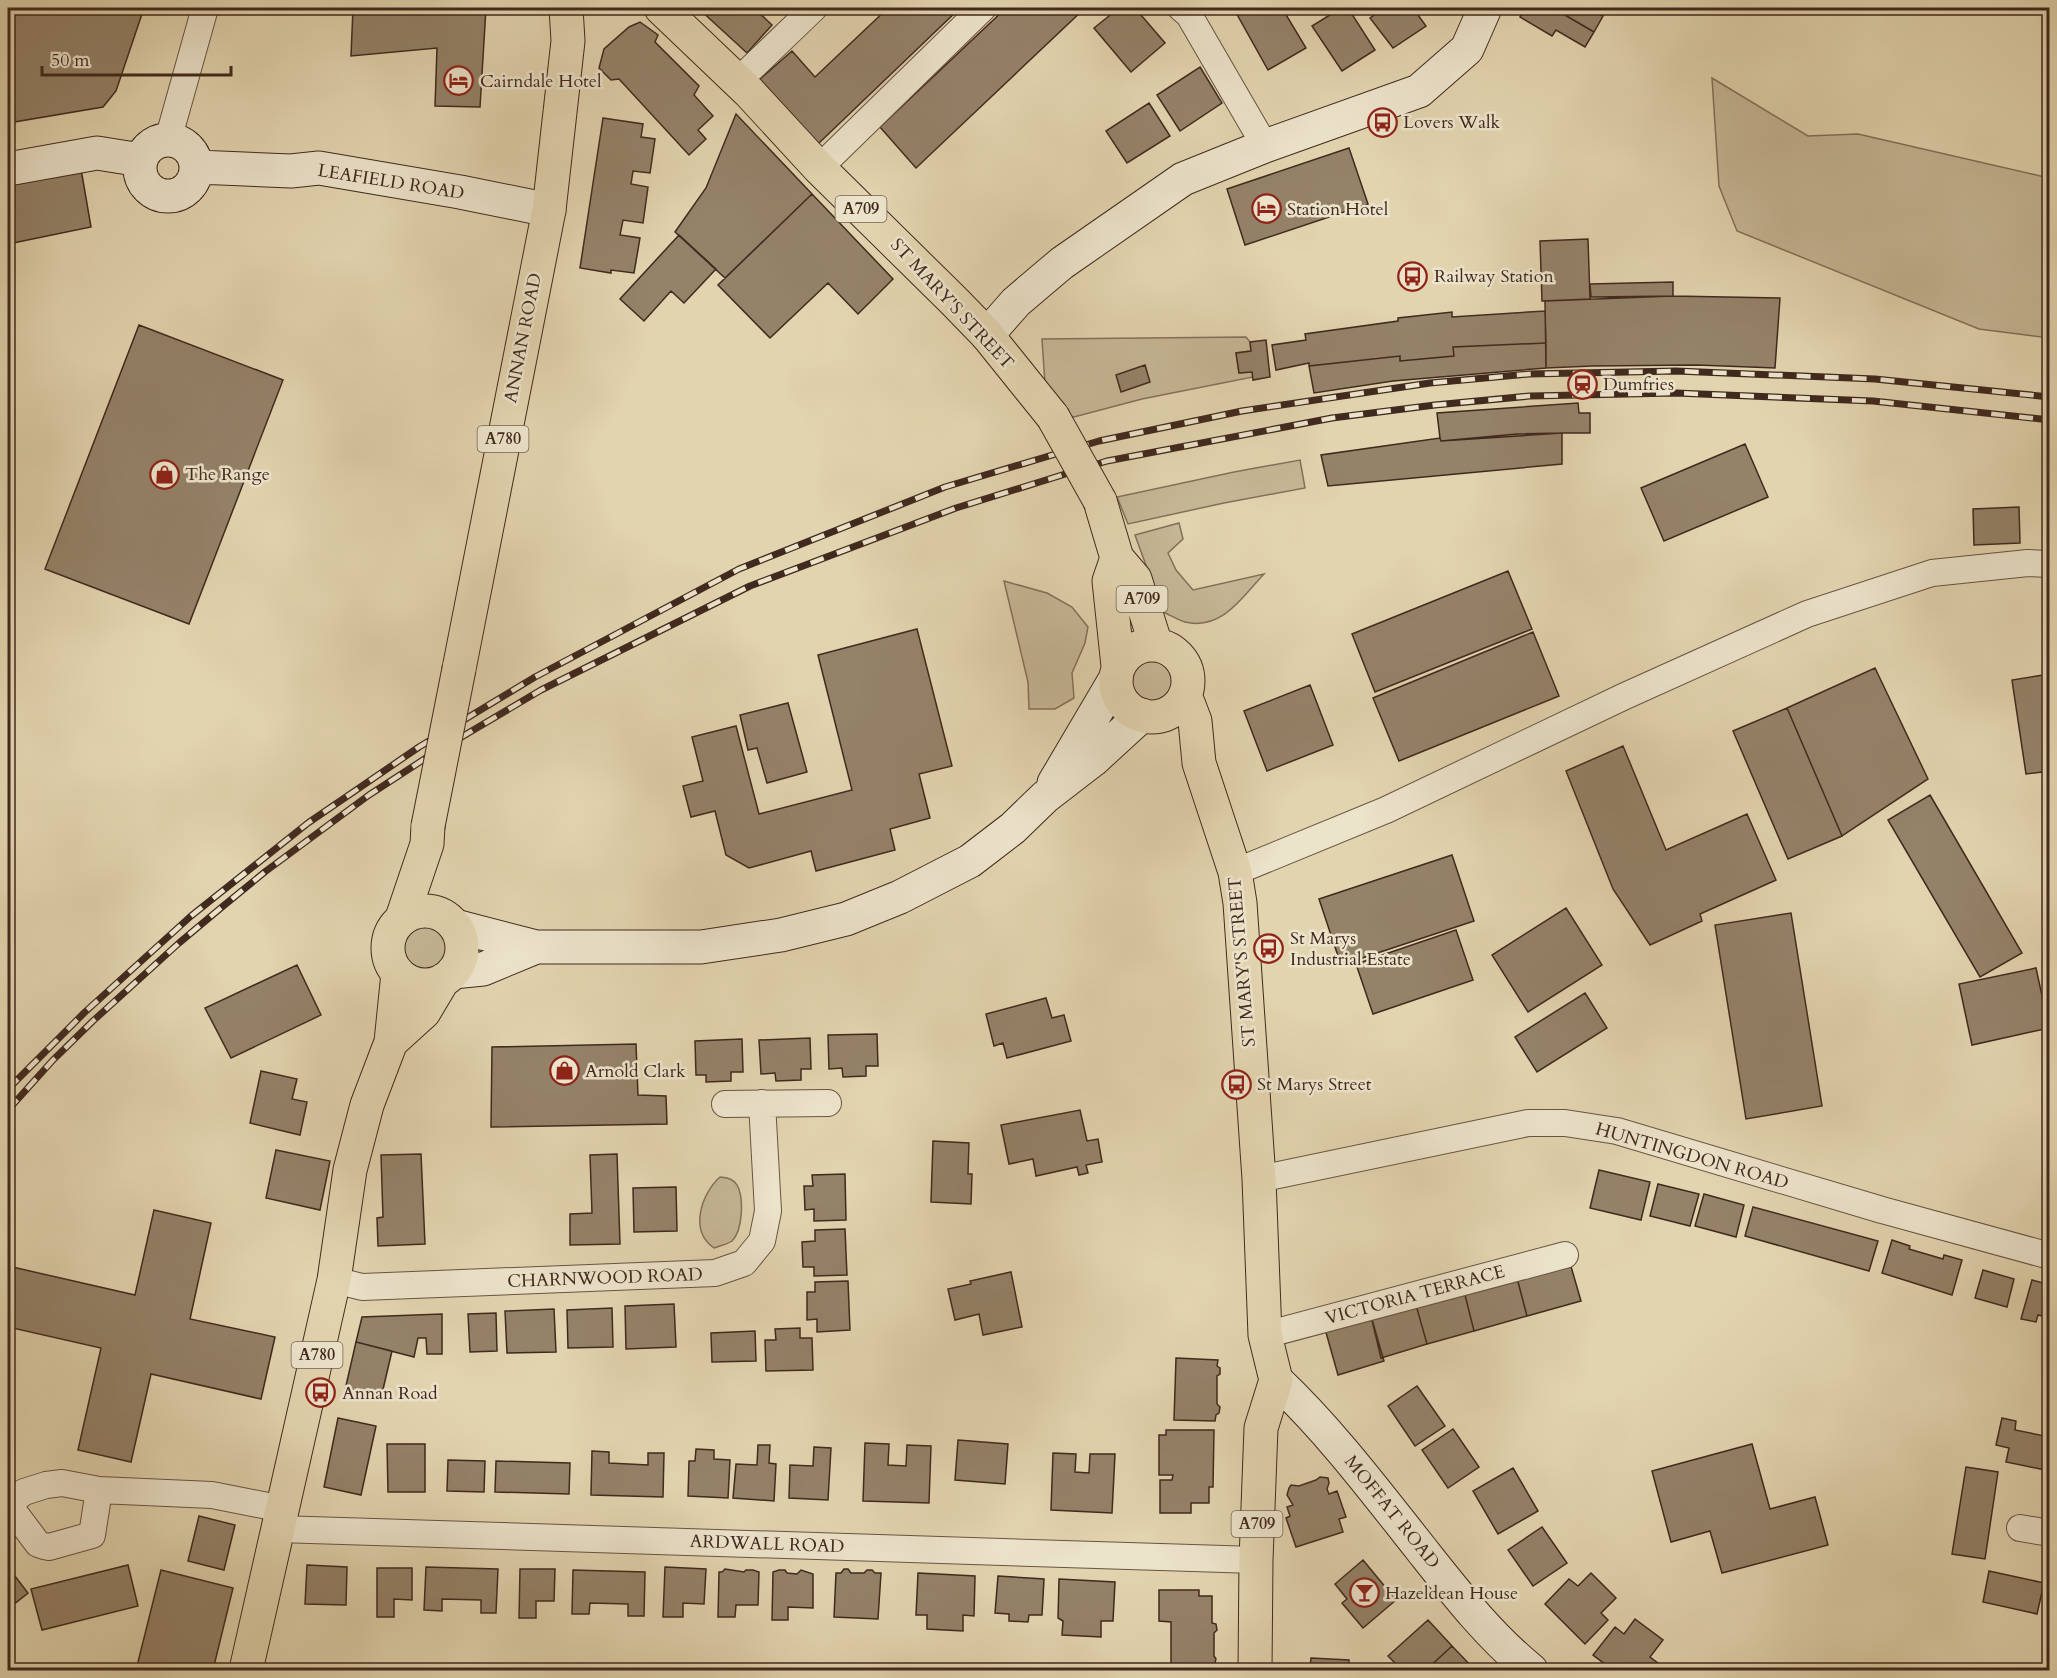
<svg xmlns="http://www.w3.org/2000/svg" width="2057" height="1678" font-family="Cardo,serif">
	<rect width="100%" height="100%" fill="#e2d4af"/>
	<filter id="stains"><feTurbulence type="fractalNoise" baseFrequency=".00333" numOctaves="4"/><feColorMatrix values="0 0 0 0 .2 0 0 0 0 .09 0 0 0 0 .02 0 0 0 .5 -.17"/></filter>
	<radialGradient id="worn" r=".72"><stop offset=".6" stop-color="#630" stop-opacity="0"/><stop offset="1" stop-color="#630" stop-opacity=".3"/></radialGradient>
	<path fill="#c6b796" stroke="#83705a" stroke-width="1.5" d="M1712,78L1808,136L1858,134L2049,178V338L1979,329L1737,231L1719,186Z
		M1246,337L1250,342L1251,351L1236,353L1239,373L1252,372L1253,377L1142,399L1074,417L1068,415L1045,384L1042,339Z
		M1300,460L1305,488L1224,503L1128,524L1117,497L1234,472Z
		M1179,523L1183,539L1168,553L1176,570L1193,590L1264,574C1242,597 1222,631 1185,622C1178,620 1170,615 1163,612L1135,535Z
		M1004,581L1047,593L1072,607L1088,627L1085,643L1072,673L1074,698L1055,709H1029L1028,682Z
		M1126 681a26 26 0 1 1 52 0a26 26 0 1 1-52 0Z
		M399 948a26 26 0 1 1 52 0a26 26 0 1 1-52 0Z
		M720,1177C726,1178 733,1178 737,1185C744,1197 743,1230 732,1241C728,1244 719,1246 714,1248C689,1231 701,1194 720,1177Z"/>
	<path fill="#948269" stroke="#40291e" stroke-width="1.5" d="M8,8H144L116,91L103,107L8,123Z
		M353,8H486L480,107L435,106L437,48L351,56Z
		M698,8H754L772,25L747,53Z
		M888,8H960L818,144L759,80L792,51L815,77Z
		M1006,8H1085L916,168L880,127Z
		M1119,8H1135L1165,43L1131,72L1094,28Z
		M1236,8H1282L1306,48L1268,70L1234,9Z
		M1341,8H1348L1375,50L1342,71L1312,26Z
		M1385,8H1413L1426,26L1393,48L1370,18Z
		M1525,8H1553L1594,32L1585,47L1556,30L1552,36L1520,17Z
		M1553,8H1588L1603,16L1594,32Z
		M640,22L658,35L655,42L699,86L694,95L713,116L698,130L706,139L689,155L619,79L611,80L599,68L604,49L629,27Z
		M1200,67L1222,103L1180,131L1157,95Z
		M1149,103L1170,136L1127,163L1106,131Z
		M736,114L812,194L725,278L675,232L706,188Z
		M603,118L643,124L641,137L655,139L650,173L633,171L631,184L648,187L643,223L623,220L620,235L640,238L634,273L611,270V273L580,268Z
		M1349,148L1368,204L1245,245L1227,189Z
		M81,169L91,227L8,244V183Z
		M812,194L893,279L858,314L828,283L770,338L718,285Z
		M679,235L716,269L684,303L671,291L644,321L620,299Z
		M1588,239L1590,299L1542,301L1540,241Z
		M1673,282V296L1591,297L1590,284Z
		M1673,296L1780,298L1775,368L1697,365L1592,366L1546,368L1545,301Z
		M1545,311L1546,343L1453,347L1454,356L1400,361V356L1309,366V363L1276,370L1272,345L1306,340L1305,334L1398,321V318L1452,312V317Z
		M139,325L283,380L189,624L45,569Z
		M1266,340L1270,377L1253,380L1252,372L1239,373L1236,353L1251,351L1250,342Z
		M1546,343V368L1393,381L1314,393L1309,366L1400,356V361L1454,356L1453,347Z
		M1145,365L1150,382L1121,392L1116,375Z
		M1578,403L1579,413H1590V433H1562L1441,441L1440,438L1437,413Z
		M1562,433V464L1328,486L1321,455L1440,438L1441,441L1517,434Z
		M1745,444L1768,497L1664,541L1641,488Z
		M2019,507L2020,543L1974,545L1973,509Z
		M1508,571L1532,629L1375,692L1352,634Z
		M917,629L952,766L919,774L930,818L890,829L895,850L816,871L811,851L749,868L726,855L715,811L691,817L683,786L703,781L692,737L736,726L759,814L852,790L818,655Z
		M1533,632L1559,696L1399,761L1373,698Z
		M1875,668L1928,779L1842,836L1787,708Z
		M2050,674V771L2026,774L2012,680Z
		M1310,685L1333,745L1267,771L1244,711Z
		M788,703L807,772L767,783L757,748L748,750L740,715Z
		M1787,708L1842,836L1788,859L1733,731Z
		M1623,746L1666,850L1747,814L1776,880L1700,914L1702,921L1650,945L1613,889L1566,771Z
		M1930,795L2022,953L1980,977L1888,820Z
		M1452,855L1474,921L1341,965L1319,899Z
		M1566,908L1602,965L1528,1012L1492,955Z
		M1791,913L1822,1106L1746,1119L1715,925Z
		M1456,930L1473,980L1373,1014L1356,964Z
		M297,965L321,1015L231,1058L205,1008Z
		M2036,968L2049,1028L1972,1045L1959,984Z
		M1585,993L1607,1028L1537,1072L1515,1037Z
		M1046,998L1052,1018L1064,1015L1071,1041L1007,1058L1003,1043L994,1046L986,1014Z
		M877,1034L878,1066H866V1076L843,1077L842,1068L829,1069L828,1035Z
		M810,1038L811,1069H801V1080L776,1081L775,1073L761,1074L759,1040Z
		M742,1039L743,1072H731V1081L706,1082V1075H696L695,1041Z
		M636,1044L638,1095L666,1096L667,1124L491,1127L492,1047Z
		M261,1071L297,1079L292,1099L307,1102L300,1135L250,1123Z
		M1080,1110L1087,1141L1098,1139L1102,1162L1086,1165L1088,1173L1079,1175L1077,1167L1036,1176L1033,1159L1009,1164L1001,1125Z
		M933,1141L969,1143L968,1174H972L971,1204L931,1202Z
		M276,1150L330,1161L320,1210L266,1198Z
		M421,1154L425,1244L378,1246L377,1218L383,1217L381,1155Z
		M617,1154L620,1244L570,1245V1214L592,1213L590,1155Z
		M1599,1170L1650,1182L1641,1220L1590,1208Z
		M845,1174L846,1220L814,1221V1209L805,1210L804,1186H813L812,1175Z
		M1658,1184L1699,1194L1690,1226L1650,1216Z
		M676,1187L677,1231L634,1232L633,1188Z
		M1704,1194L1744,1205L1736,1237L1695,1226Z
		M1753,1207L1878,1241L1869,1271L1745,1236Z
		M154,1210L211,1223L190,1319L275,1337L261,1399L151,1374L131,1462L78,1450L101,1348L8,1327V1266L135,1295Z
		M845,1229L847,1275L814,1276V1267H803L802,1242L815,1241V1230Z
		M1892,1240L1910,1246L1909,1249L1943,1259L1944,1255L1962,1260L1952,1295L1882,1273Z
		M1570,1263L1581,1301L1527,1316L1517,1278Z
		M1983,1270L2014,1279L2007,1307L1975,1298Z
		M1011,1272L1022,1327L983,1335L979,1314L955,1320L948,1289L971,1284L970,1281Z
		M1517,1278L1527,1316L1474,1331L1464,1291Z
		M2032,1280L2050,1285V1318L2038,1315L2036,1322L2021,1319Z
		M848,1281L850,1330L817,1332V1319L807,1320V1292H815V1282Z
		M1464,1291L1474,1331L1427,1344L1416,1305Z
		M674,1304L676,1347L626,1349L625,1306Z
		M1416,1305L1427,1344L1381,1358L1371,1316Z
		M612,1308L613,1347L568,1348L567,1310Z
		M554,1309L556,1352L507,1353L505,1311Z
		M496,1313L497,1351L470,1352L468,1314Z
		M442,1314V1354H427L426,1338H418L414,1357L356,1342L362,1317Z
		M1371,1316L1384,1361L1338,1375L1325,1329Z
		M800,1328V1338H812L813,1370L766,1371L765,1340H776L775,1329Z
		M755,1331L756,1361L712,1362L711,1333Z
		M356,1342L392,1351L381,1398L345,1390Z
		M1176,1358L1218,1360L1217,1366L1220,1368V1374L1217,1376V1404L1220,1407L1219,1413L1216,1415L1215,1421L1174,1420Z
		M1417,1386L1445,1426L1415,1446L1388,1406Z
		M338,1418L376,1426L361,1495L324,1487Z
		M2002,1418L2016,1421L2015,1430L2050,1437V1471L2006,1462L2009,1448L1996,1445Z
		M1453,1429L1479,1467L1448,1488L1422,1450Z
		M1166,1430H1214L1213,1487H1209V1503H1191V1513H1160V1480H1172L1173,1475H1159V1435H1166Z
		M958,1440L1008,1444L1005,1484L955,1480Z
		M865,1443L889,1444L888,1465L906,1466L907,1445L931,1446L929,1503L863,1501Z
		M387,1444H425V1492H388Z
		M1752,1444L1770,1509L1815,1497L1828,1545L1722,1573L1710,1531L1671,1542L1652,1471Z
		M758,1445H770L769,1463L776,1464L774,1501L733,1498L736,1464L757,1465Z
		M814,1447L831,1448L828,1500L789,1498L790,1465L813,1466Z
		M696,1449L714,1450V1459L730,1460L728,1498L688,1496L689,1461H695Z
		M592,1451L609,1452V1463L648,1465V1453H664L663,1497L591,1495Z
		M1053,1453L1076,1454L1075,1472L1089,1473L1090,1454H1115L1112,1513L1051,1510Z
		M448,1460L485,1461L484,1492L447,1491Z
		M496,1461L570,1463L569,1494L495,1492Z
		M1966,1467L1998,1472L1985,1559L1952,1554Z
		M1513,1468L1538,1511L1498,1534L1473,1491Z
		M1320,1477L1328,1478L1329,1483L1327,1489L1329,1494L1337,1491L1346,1517L1339,1519L1343,1532L1296,1547L1286,1518L1290,1516L1287,1507L1293,1505L1287,1495L1289,1488L1291,1485L1299,1486L1316,1480Z
		M199,1516L235,1525L224,1570L188,1561Z
		M1542,1527L1567,1563L1533,1586L1508,1550Z
		M1363,1560L1396,1600L1363,1628L1342,1603L1347,1599L1335,1584Z
		M128,1565L138,1606L42,1630L31,1589Z
		M307,1565L347,1567L346,1605L305,1604Z
		M8,1567L28,1593L8,1609Z
		M426,1567L498,1569L496,1613H481V1600L442,1599V1611L424,1610Z
		M665,1567L706,1569L704,1604L683,1603V1617H663Z
		M377,1568H412V1600L394,1599V1617H377Z
		M520,1569H555L554,1601H536V1618H519Z
		M725,1569L744,1572L746,1570H753L759,1572L758,1605H736L735,1617H718L719,1572H722Z
		M844,1569H848L851,1573H864L867,1570H872L875,1573H881L878,1619L834,1617L836,1573H841Z
		M161,1570L233,1588L213,1670H136Z
		M573,1570L645,1572L644,1616H628V1604L590,1603L589,1614H572Z
		M779,1570H785L787,1573L797,1574L801,1570L813,1574V1608L788,1607V1620H772L773,1572Z
		M1989,1571L2044,1583L2037,1614L1983,1602Z
		M918,1573L975,1576L974,1616L963,1615V1631L927,1629V1615H916Z
		M1591,1573L1616,1598L1601,1613L1608,1620L1585,1644L1545,1604L1569,1579L1578,1586Z
		M998,1576L1044,1579L1042,1615H1029L1028,1622L1009,1621V1614L995,1613Z
		M1059,1579L1115,1582L1113,1621H1101V1637L1062,1635L1063,1621L1058,1618Z
		M1159,1590H1199V1596H1212V1623L1216,1624L1217,1630L1214,1633V1656L1216,1659L1213,1670H1171V1622L1159,1621Z
		M1635,1619L1663,1640L1650,1657L1658,1663L1652,1670H1613L1593,1655L1615,1627L1624,1634Z
		M1428,1620L1452,1646L1426,1670H1402L1388,1656Z
		M1452,1646L1474,1669L1426,1670Z
		M1311,1658L1349,1660L1348,1670H1294V1668L1310,1669Z"/>
	<g fill="none" stroke-linecap="round" stroke-linejoin="round">
		<defs>
			<path id="street" d="M1181,8L1189,15L1265,146
				M738,81L814,8
				M168,140L205,8
				M819,168L983,8
				M1235,872L1386,810L1625,696L1807,614L1932,573L2028,563L2050,564
				M725,1104L828,1103
				M1259,1179L1528,1123H1565L1617,1131L1882,1210L2050,1256
				M334,1280L362,1287L715,1273L744,1263L762,1241L768,1211L762,1103
				M1265,1335L1565,1255
				M8,1504L24,1492L46,1485L62,1483L99,1490L212,1495L283,1509
				M8,1504L38,1544L44,1546L49,1547L92,1535L99,1490
				M2020,1528L2050,1533
				M278,1529L1256,1560"/>
			<path id="secondary" d="M140 168a28 28 0 1 1 56 0a28 28 0 1 1-56 0Z
				M197,167L291,171L319,168L460,192L549,210
				M8,169L97,153L141,160
				M987,335L1016,302L1062,263L1183,179L1265,146L1419,91L1467,49L1485,8
				M1054,783L1116,678
				M455,926L536,947H701L781,935L846,919L900,897L970,861L1013,828L1045,797L1093,760L1142,715
				M453,972L483,969L536,947
				M1276,1380C1330,1431 1375,1491 1421,1549C1455,1592 1489,1636 1531,1670"/>
			<path id="primary" d="M661,8L749,92L819,168L955,302L987,335L1053,417
				M1100,501L1117,558L1135,579L1156,645
				M1117,558L1109,581L1118,666
				M1116 681a36 36 0 1 1 72 0a36 36 0 1 1-72 0Z
				M459,669L549,210L568,41L566,8
				M1185,695L1195,721L1199,763L1235,872L1240,903L1259,1179L1265,1335L1276,1380L1261,1428L1256,1560L1255,1670
				M388 948a37 37 0 1 1 74 0a37 37 0 1 1-74 0Z
				M402,918L427,844L428,826
				M391,1042L424,1012L443,980
				M246,1670L334,1280L350,1170L367,1105L391,1042L398,973"/>
		</defs>
		<use href="#street" stroke="#685442" stroke-width="28"/>
		<use href="#secondary" stroke="#40291e" stroke-width="35"/>
		<use href="#primary" stroke="#40291e" stroke-width="35"/>
		<use href="#street" stroke="#ece3cb" stroke-width="26"/>
		<use href="#secondary" stroke="#ece3cb" stroke-width="33"/>
		<use href="#primary" stroke="#e2d4af" stroke-width="33"/>
		<defs>
			<path id="rail" d="M8,1089L85,1012L191,916L308,823L419,747L535,677L739,569L945,487L1099,441L1242,411L1430,383L1529,374L1676,371L1875,379L2050,397
				M8,1110L53,1060L94,1020L179,943L222,907L266,871L369,795L426,758L541,690L750,586L956,508L1107,461L1332,418L1435,405L1530,396L1676,393L1873,401L2050,420"/>
		</defs>
		<use href="#rail" stroke="#40291e" stroke-width="7"/>
		<use href="#rail" stroke="#ece3cb" stroke-width="4.5" stroke-dasharray="14" stroke-linecap="butt"/>
		<defs>
			<path id="primary-bridge" d="M1053,417L1100,501
				M428,826L459,669"/>
		</defs>
		<use href="#primary-bridge" stroke="#40291e" stroke-width="35" stroke-linecap="butt"/>
		<use href="#primary-bridge" stroke="#e2d4af" stroke-width="33"/>
	</g>
	<defs>
		<symbol id="hotel-ring" viewBox="-11 -11 22 22"><circle r="9.5" fill="#ece3cb" stroke="#8f2418" stroke-width="1.5"/><path d="M-6-4.5h1.5V1H6V5H4.5V3h-9V5H-6ZM-4 0a1.8 1.8 0 1 1 3.6 0ZM.5 0V-2.5h3Q6-2.5 6 0Z" fill="#8f2418"/></symbol>
		<symbol id="bus-ring" viewBox="-11 -11 22 22"><circle r="9.5" fill="#ece3cb" stroke="#8f2418" stroke-width="1.5"/><path d="M-5-6H5V4H4V6H2V4H-2V6H-4V4H-5ZM-3.5-4V0h7V-4ZM-3.5 1.2v1.5H-2V1.2ZM2 1.2v1.5H3.5V1.2Z" fill="#8f2418"/></symbol>
		<symbol id="station-ring" viewBox="-11 -11 22 22"><circle r="9.5" fill="#ece3cb" stroke="#8f2418" stroke-width="1.5"/><path d="M-3-6H3Q5-6 5-4V2Q5 4 3 4L4.5 6H3L1.5 4h-3L-3 6H-4.5L-3 4Q-5 4-5 2V-4Q-5-6-3-6ZM-3.5-4v3h7v-3ZM-3.5 1v1.5H-2V1ZM2 1v1.5H3.5V1Z" fill="#8f2418"/></symbol>
		<symbol id="shop-ring" viewBox="-11 -11 22 22"><circle r="9.5" fill="#ece3cb" stroke="#8f2418" stroke-width="1.5"/><path d="M-5-2.5h2.3a2.7 3.5 0 0 1 5.4 0H5L5.5 6h-11ZM-1.5-2.5h3a1.5 2.3 0 0 0-3 0Z" fill="#8f2418"/></symbol>
		<symbol id="bar-ring" viewBox="-11 -11 22 22"><circle r="9.5" fill="#ece3cb" stroke="#8f2418" stroke-width="1.5"/><path d="M-6-5H6L.8 .8V4.5H3.5V6h-7V4.5H-.8V.8Z" fill="#8f2418"/></symbol>
	</defs>
	<g fill-rule="evenodd">
		<use href="#hotel-ring" x="442" y="64" width="33" height="33"/>
		<use href="#bus-ring" x="1366" y="106" width="33" height="33"/>
		<use href="#hotel-ring" x="1250" y="192" width="33" height="33"/>
		<use href="#bus-ring" x="1396" y="260" width="33" height="33"/>
		<use href="#station-ring" x="1566" y="368" width="33" height="33"/>
		<use href="#shop-ring" x="148" y="458" width="33" height="33"/>
		<use href="#bus-ring" x="1252" y="932" width="33" height="33"/>
		<use href="#shop-ring" x="548" y="1054" width="33" height="33"/>
		<use href="#bus-ring" x="1220" y="1068" width="33" height="33"/>
		<use href="#bus-ring" x="304" y="1376" width="33" height="33"/>
		<use href="#bar-ring" x="1348" y="1576" width="33" height="33"/>
	</g>
	<g text-anchor="middle" dominant-baseline="central" stroke-width="5" stroke-linejoin="round" paint-order="stroke">
		<g fill="#ece3cb" stroke="#746152" stroke-width="1.5">
			<rect x="835.5" y="196" width="51" height="26" rx="4.5"/>
			<rect x="477.5" y="426" width="51" height="26" rx="4.5"/>
			<rect x="1116.5" y="586" width="51" height="26" rx="4.5"/>
			<rect x="291.5" y="1342" width="51" height="26" rx="4.5"/>
			<rect x="1231.5" y="1511" width="51" height="26" rx="4.5"/>
		</g>
		<g font-size="16" font-weight="bold" fill="#40291e">
			<text x="861" y="209">A709</text>
			<text x="503" y="439">A780</text>
			<text x="1142" y="599">A709</text>
			<text x="317" y="1355">A780</text>
			<text x="1257" y="1524">A709</text>
		</g>
		<g font-size="18" fill="#40291e" stroke="#ece3cb" text-anchor="start">
			<text x="480" y="81">Cairndale Hotel</text>
			<text x="1403" y="122">Lovers Walk</text>
			<text x="1287" y="209">Station Hotel</text>
			<text x="1434" y="276">Railway Station</text>
			<text x="1603" y="384">Dumfries</text>
			<text x="185" y="474">The Range</text>
			<text x="1290" y="938">St Marys<tspan x="1290" dy="21">Industrial Estate</tspan></text>
			<text x="585" y="1071">Arnold Clark</text>
			<text x="1257" y="1084">St Marys Street</text>
			<text x="342" y="1393">Annan Road</text>
			<text x="1385" y="1593">Hazeldean House</text>
		</g>
		<g font-size="18" fill="#40291e" stroke="#ece3cb">
			<text transform="translate(391 182) rotate(9)">LEAFIELD ROAD</text>
			<text transform="translate(952 304) rotate(47)">ST MARY'S STREET</text>
			<text transform="translate(523 338) rotate(-79)">ANNAN ROAD</text>
			<text transform="translate(1242 962) rotate(-95)">ST MARY'S STREET</text>
			<text transform="translate(1692 1156) rotate(16)">HUNTINGDON ROAD</text>
			<text transform="translate(605 1278) rotate(-2)">CHARNWOOD ROAD</text>
			<text transform="translate(1415 1295) rotate(-15)">VICTORIA TERRACE</text>
			<text transform="translate(1392 1512) rotate(51)">MOFFAT ROAD</text>
			<text transform="translate(767 1544) rotate(2)">ARDWALL ROAD</text>
		</g>
	</g>
	<rect width="2057" height="1678" fill="none" stroke="#e2d4af" stroke-width="30"/>
	<rect x="9" y="9" width="2039" height="1660" fill="none" stroke="#40291e" stroke-width="3"/>
	<rect x="15" y="15" width="2027" height="1648" fill="none" stroke="#40291e" stroke-width="1.5"/>
	<path d="M42 66v9h189v-9" fill="none" stroke="#40291e" stroke-width="3"/>
	<text x="51" y="66" font-size="18" fill="#40291e" stroke="#ece3cb" stroke-width="4.5" paint-order="stroke">50 m</text>
	<rect width="100%" height="100%" filter="url(#stains)"/>
	<rect width="100%" height="100%" fill="url(#worn)"/>
</svg>
